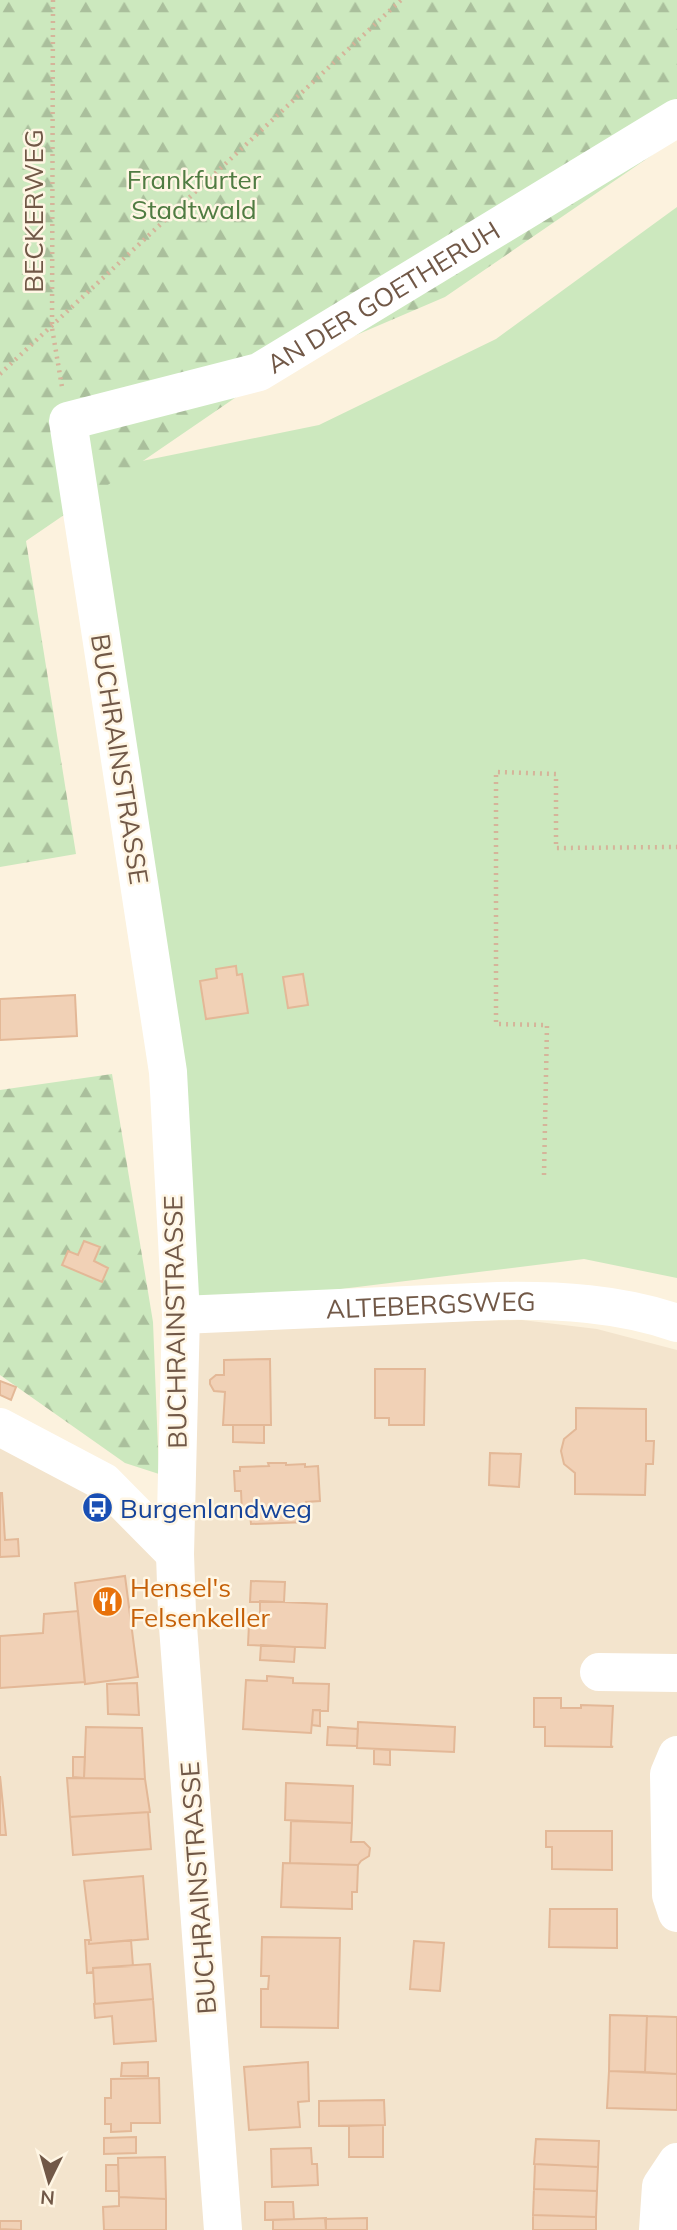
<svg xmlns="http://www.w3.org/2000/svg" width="677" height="2230" font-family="Mulish,sans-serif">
	<defs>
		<pattern id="forest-firs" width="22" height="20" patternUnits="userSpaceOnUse" patternTransform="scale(1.75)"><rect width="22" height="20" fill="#cce8be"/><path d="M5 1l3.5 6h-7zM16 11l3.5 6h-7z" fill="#aabf9c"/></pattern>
	</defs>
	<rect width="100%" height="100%" fill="#fcf2de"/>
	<path fill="#f3e4cd" d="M522,1320L597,1329L677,1350V2230H0V1443L169,1535L186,1326Z"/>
	<path fill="#cce8be" d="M677,207V1278L584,1259L195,1307L93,471L319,425L496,339Z"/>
	<path fill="url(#forest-firs)" d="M0,0H677V138L445,297L277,369L26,541L76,854L0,867Z
		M112,1074L153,1322L159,1474L125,1463L0,1375V1090Z"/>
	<path fill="#f1d1b6" stroke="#e3b897" stroke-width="2" d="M236,966L237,975L242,974L248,1013L206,1019L200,981L217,978L216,969Z
		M303,974L308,1005L288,1008L283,977Z
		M75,995L77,1036L0,1040V999Z
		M84,1241L100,1247L94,1261L108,1268L102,1282L62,1265L68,1251L78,1255Z
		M270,1359L271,1425H223L225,1392L214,1391L210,1384V1380L216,1375H224V1360Z
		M375,1369H425L424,1425H389V1418H375Z
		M0,1381L16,1387L11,1400L0,1395Z
		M576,1408L646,1409V1441H654L653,1464H646L645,1495L575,1494V1473L564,1464L561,1451L564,1439L576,1429Z
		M233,1425H264V1443L233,1442Z
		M490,1453L521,1454L519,1487L489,1485Z
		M268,1463H286V1465L305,1464V1467L318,1466L320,1501L306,1502L307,1522L251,1524L250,1514H242L241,1491H235L234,1471H240V1467L269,1466Z
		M0,1493H2L5,1540L18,1539L19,1556L0,1557Z
		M125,1576L138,1677L85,1684L75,1583Z
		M251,1581L285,1582L284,1602H250Z
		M260,1601L327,1604L325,1648L248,1645L249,1624H260Z
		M78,1611L85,1682L0,1688V1636L43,1633L44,1614Z
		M261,1645L295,1647L294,1662L260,1660Z
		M267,1676L293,1678V1683L329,1684L328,1711L313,1710L311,1733L243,1729L246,1680L267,1681Z
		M137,1683L139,1715L108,1714L107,1684Z
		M534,1698H561V1708H581V1705L613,1706L611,1746L613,1747L545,1746V1727H534Z
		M313,1710H320V1726L312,1725Z
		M358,1722L455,1727L454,1752L357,1748Z
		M86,1727L142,1728L145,1779L84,1778Z
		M328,1727L358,1729L357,1746L327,1745Z
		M374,1749L390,1750V1765L374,1764Z
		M73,1757H85L84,1778L73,1777Z
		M0,1776L6,1835H0Z
		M67,1778L145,1779L150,1812L70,1817Z
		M286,1783L353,1786L352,1823L285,1820Z
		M148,1812L151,1849L73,1855L70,1817Z
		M291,1821L352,1823L351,1842H364L370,1848L369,1856L361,1861L358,1865L290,1863Z
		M546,1831H612V1870L552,1869V1847H546Z
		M283,1863L358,1865L357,1892H352V1909L281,1907Z
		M143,1876L148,1939L89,1944V1940H91L84,1881Z
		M550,1909H617V1948L549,1947Z
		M262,1937L340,1938L338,2028L261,2027V1989H268L269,1976H261Z
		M85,1940H89V1944L131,1940L133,1966L93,1968V1972L87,1973Z
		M414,1941L444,1943L440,1991L410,1989Z
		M150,1964L153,1999L95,2004L93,1968Z
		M153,1999L156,2041L114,2044L112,2016L95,2018L94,2004Z
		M610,2015L647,2016L645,2072L609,2071Z
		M647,2016L677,2017V2074L645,2072Z
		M148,2062V2076H121L122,2063Z
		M308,2062L309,2101L298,2102L300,2127L249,2130L244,2067Z
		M609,2071L677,2074V2110L607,2108Z
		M159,2078L160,2123H131V2131L111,2132V2124H105V2098H111V2079Z
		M384,2100L385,2125L319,2126V2101Z
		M383,2125V2157H349V2126Z
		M136,2137V2153L104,2154V2138Z
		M536,2139L599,2141L598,2167L534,2164Z
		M311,2148L312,2164H317L318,2185L272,2187L271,2149Z
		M165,2157L166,2199L119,2197L118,2158Z
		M535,2164L598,2167L597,2191L534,2189Z
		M106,2165H118L119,2191H106Z
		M534,2189L597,2191L596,2217L533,2215Z
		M119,2197L166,2199V2230H104L103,2207L119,2206Z
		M265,2202H293L294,2219L265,2220Z
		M533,2215L596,2217V2230H533Z
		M326,2218V2230H273V2220Z
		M367,2218V2230H326L325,2219Z
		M0,2221H21V2230L0,2229Z"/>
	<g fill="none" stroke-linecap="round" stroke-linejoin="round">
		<path stroke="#d5b49a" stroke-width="4.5" stroke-dasharray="2 5" stroke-linecap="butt" d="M53,0L52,328L62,387
			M0,374L401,0
			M544,1175L547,1025L496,1024V772L556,774V848L677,847"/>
		<g stroke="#fff" stroke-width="38">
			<path id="s1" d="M181,1315L498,1301C559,1300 619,1303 677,1323"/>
			<path d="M0,1427L104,1482L175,1554"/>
			<path d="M599,1672L677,1673"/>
			<path d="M677,1755L669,1774L671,1895L677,1913"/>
			<path id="s2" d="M223,2230L177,1613L175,1554L181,1315L168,1072L68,421L259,372L677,118"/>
			<path d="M658,2230L661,2186L677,2162"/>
		</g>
	</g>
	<defs>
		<symbol id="bus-disc" viewBox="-11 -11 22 22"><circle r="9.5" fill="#1a4fb4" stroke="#fff6e4"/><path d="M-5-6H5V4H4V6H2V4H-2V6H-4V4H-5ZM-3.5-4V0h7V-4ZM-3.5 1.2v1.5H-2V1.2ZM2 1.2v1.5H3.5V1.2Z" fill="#fff"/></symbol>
		<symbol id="restaurant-disc" viewBox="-11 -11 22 22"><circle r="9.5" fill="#e8710a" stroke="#fff6e4"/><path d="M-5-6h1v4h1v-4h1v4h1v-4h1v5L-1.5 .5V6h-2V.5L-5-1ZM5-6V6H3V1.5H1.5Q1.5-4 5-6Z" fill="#fff"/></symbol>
	</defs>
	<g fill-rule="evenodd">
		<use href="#bus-disc" x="80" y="1490" width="35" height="35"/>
		<use href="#restaurant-disc" x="90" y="1584" width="35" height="35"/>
	</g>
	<g text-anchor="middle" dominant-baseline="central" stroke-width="5" stroke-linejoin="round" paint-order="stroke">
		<g font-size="26" fill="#507c42" stroke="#fff6e4">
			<text x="194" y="179">Frankfurter<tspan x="194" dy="30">Stadtwald</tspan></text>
		</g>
		<g font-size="26" fill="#715847" stroke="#fff6e4">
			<text transform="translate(33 211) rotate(-90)">BECKERWEG</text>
			<text stroke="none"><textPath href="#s2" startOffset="2161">AN DER GOETHERUH</textPath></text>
			<text transform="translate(120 759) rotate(81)">BUCHRAINSTRASSE</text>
			<text stroke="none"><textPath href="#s1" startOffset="250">ALTEBERGSWEG</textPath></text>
			<text transform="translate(175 1322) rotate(-91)">BUCHRAINSTRASSE</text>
			<text transform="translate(198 1888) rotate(-94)">BUCHRAINSTRASSE</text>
		</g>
		<g font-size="26" fill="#164399" stroke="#fff6e4" text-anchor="start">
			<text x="120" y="1508">Burgenlandweg</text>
		</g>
		<g font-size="26" fill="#c56008" stroke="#fff6e4" text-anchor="start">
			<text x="130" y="1587">Hensel's<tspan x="130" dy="30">Felsenkeller</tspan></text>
		</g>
	</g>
	<g transform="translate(49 2181) rotate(185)" stroke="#fff6e4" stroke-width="5" paint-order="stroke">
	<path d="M0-5L12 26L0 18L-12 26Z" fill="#715847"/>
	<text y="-10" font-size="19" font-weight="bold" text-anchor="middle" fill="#715847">N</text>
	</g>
</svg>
